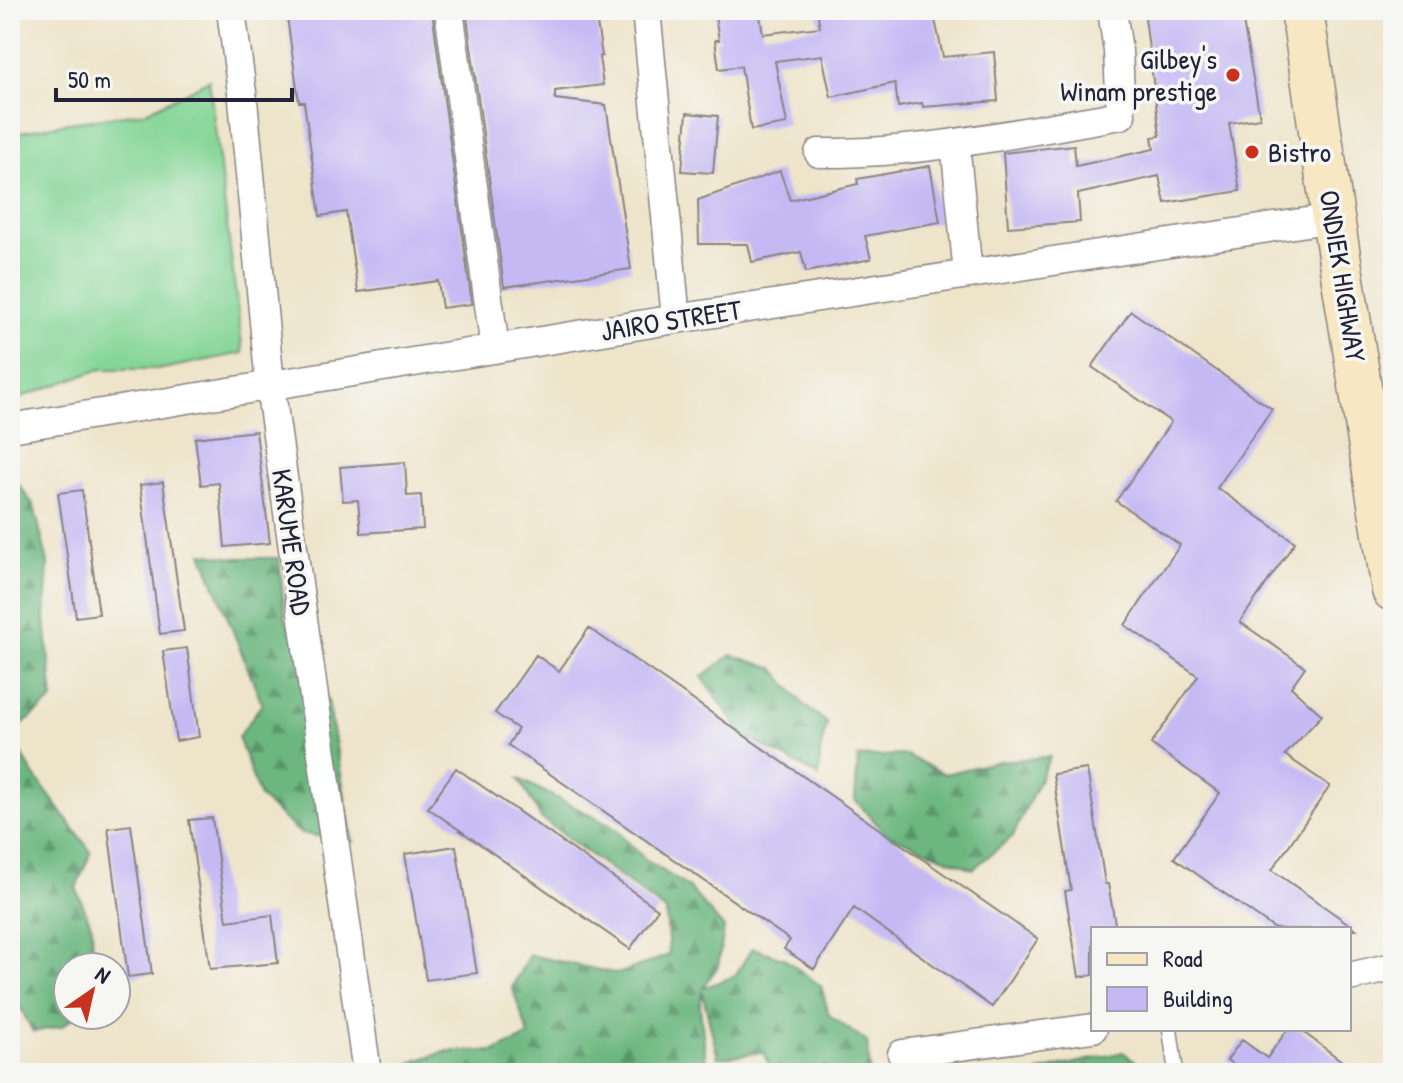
<svg xmlns="http://www.w3.org/2000/svg" width="1403" height="1083" font-family="'Patrick Hand',sans-serif">
	<defs>
		<pattern id="forest-firs" width="22" height="20" patternUnits="userSpaceOnUse" patternTransform="scale(2)"><rect width="22" height="20" fill="#6cb77f"/><path d="M5 1l3.5 6h-7zM16 11l3.5 6h-7z" fill="#589469"/></pattern>
	</defs>
	<rect width="100%" height="100%" fill="#f6f6f2"/>
	<filter id="ink" filterUnits="userSpaceOnUse"><feTurbulence type="fractalNoise" baseFrequency=".0125" numOctaves="2"/><feDisplacementMap in="SourceGraphic" scale="16" xChannelSelector="R" yChannelSelector="G"/><feConvolveMatrix kernelMatrix="1 2 1 2 8 2 1 2 1" color-interpolation-filters="sRGB"/></filter>
	<filter id="wash" filterUnits="userSpaceOnUse"><feTurbulence type="fractalNoise" baseFrequency=".006" numOctaves="4" result="noise"/><feDisplacementMap in="SourceGraphic" scale="32" xChannelSelector="R" yChannelSelector="G"/><feGaussianBlur stdDeviation="1.8" result="paint"/><feColorMatrix in="noise" values="0 0 0 0 0 0 0 0 0 0 0 0 0 0 0 0 0 1.4 0 .05"/><feComposite in="paint" operator="in"/></filter>
	<g filter="url(#wash)">
		<rect width="100%" height="100%" fill="#eee4ca"/>
		<path fill="#85d696" stroke="#547c68" stroke-width="2" d="M209,80L243,353L162,369H101L10,401V134L68,123L146,112Z"/>
		<path fill="url(#forest-firs)" stroke="#476c5d" stroke-width="2" d="M10,472L34,506L48,563L45,619L53,700L11,734L32,772L91,852L76,888L92,927L93,967H68V1015H77L62,1026L33,1032L10,987Z
			M202,553L235,558H279L285,618L328,701L353,842L300,833L260,798L238,737L262,704Z
			M731,655L774,668L803,704L827,723L820,752L819,776L743,735L702,677Z
			M906,755L945,774L999,761L1050,757L1013,836L973,869L886,834L855,800L858,757Z
			M519,779L612,826L645,859L689,888L724,928L718,966L703,988L735,976L752,948L783,958L821,986L829,1015L867,1042L870,1073H773L763,1052L718,1058L702,991L700,1006L707,1073L647,1069L639,1073H399L415,1061L448,1051H495L529,1036L512,987L529,955L618,974L669,955L666,911L541,818Z
			M1123,1052L1152,1073H1037L1045,1070Z"/>
		<g id="blocks">
			<path fill="#c5b9f4" d="M286,10H432L472,304L442,308L438,281L358,292L346,212L320,216L304,102H299Z
				M466,10H595L602,56L599,57L603,85L555,91V99L606,105L631,269L504,287Z
				M714,10H759L763,34L820,27L817,10H933L943,57L994,52L998,101L923,107L922,103L898,107L895,83L831,97L822,55L775,61L787,124L751,130L741,66L719,69L715,40H719Z
				M1144,10H1241L1260,118L1229,123L1240,191L1165,203L1159,176L1078,194L1080,222L1008,227L1003,153L1074,145L1076,166L1154,149L1152,137L1160,136Z
				M687,113L718,116L713,173L682,171Z
				M930,166L940,222L865,236L871,259L806,272L801,252L752,262L748,244H699L698,200L780,171L790,200L858,184L857,179Z
				M1131,311L1272,409L1217,488L1295,542L1240,622L1305,667L1291,687L1322,715L1285,755L1330,786L1272,870L1356,929H1275L1174,858L1220,793L1151,744L1198,676L1125,625L1180,545L1116,501L1171,422L1092,367Z
				M256,431L270,543L225,547L219,483L201,485L195,438Z
				M405,462L407,496L421,495L423,529L361,533L358,500L343,501L340,467Z
				M163,482L184,631L160,634L140,485Z
				M82,490L99,614L76,617L58,493Z
				M589,628L1038,939L992,1007L854,908L814,969L784,949L790,940L508,745L518,729L495,713L536,655L559,671Z
				M187,648L199,737L176,741L163,651Z
				M456,768L658,909L630,949L428,808Z
				M1087,769L1105,884H1108L1116,929H1093V975L1079,977L1065,891L1071,890L1053,774Z
				M212,818L227,921L272,915L278,963L210,969L189,820Z
				M131,825L152,974L128,977L108,828Z
				M456,846L477,973L426,980L405,854Z
				M1288,1029H1299L1358,1073H1244L1227,1060L1242,1040L1267,1058Z"/>
		</g>
	</g>
	<g filter="url(#ink)">
		<use href="#blocks" fill-opacity="0" stroke="#888382" stroke-width="2"/>
		<g fill="none" stroke-linecap="round" stroke-linejoin="round">
			<defs>
				<path id="lane" d="M1170,1029L1176,1073"/>
				<path id="street" d="M231,10L243,100L270,385L367,1073
					M449,10L495,349
					M646,10L676,319
					M955,143L968,274
					M819,153C921,154 1022,132 1121,115L1118,51L1112,10
					M10,428L676,319L1333,218
					M1349,977L1393,967
					M902,1054L1093,1028"/>
				<path id="secondary" d="M1302,10L1333,218L1393,590"/>
			</defs>
			<use href="#lane" stroke="#888382" stroke-width="17"/>
			<use href="#street" stroke="#888382" stroke-width="31"/>
			<use href="#secondary" stroke="#888382" stroke-width="45"/>
			<use href="#lane" stroke="#fff" stroke-width="14"/>
			<use href="#street" stroke="#fff" stroke-width="28"/>
			<use href="#secondary" stroke="#f7e8c3" stroke-width="42"/>
		</g>
	</g>
	<g fill="#c8321e" stroke="#f6f6f2" stroke-width="3">
		<circle cx="1233" cy="75" r="8"/>
		<circle cx="1252" cy="152" r="8"/>
	</g>
	<g text-anchor="middle" dominant-baseline="central" stroke-width="7" stroke-linejoin="round" paint-order="stroke">
		<g font-size="28" fill="#22223b" stroke="#f6f6f2" text-anchor="end">
			<text x="1217" y="59">Gilbey's<tspan x="1217" dy="32">Winam prestige</tspan></text>
			<text x="1268" y="152" text-anchor="start">Bistro</text>
		</g>
		<g font-size="28" fill="#22223b" stroke="#f6f6f2">
			<text transform="translate(1343 276) rotate(81)">ONDIEK HIGHWAY</text>
			<text transform="translate(671 320) rotate(-9)">JAIRO STREET</text>
			<text transform="translate(292 542) rotate(82)">KARUME ROAD</text>
		</g>
	</g>
	<rect width="1403" height="1083" fill="none" stroke="#f6f6f2" stroke-width="40"/>
	<rect x="1091" y="927" width="260" height="104" fill="#f6f6f2" stroke="#a1a1a9" stroke-width="2"/>
	<rect x="1107" y="953" width="40" height="12" fill="#f7e8c3" stroke="#a1a1a9" stroke-width="2"/>
	<text x="1163" y="967" font-size="24" fill="#22223b">Road</text>
	<rect x="1107" y="987" width="40" height="24" fill="#c5b9f4" stroke="#a1a1a9" stroke-width="2"/>
	<text x="1163" y="1007" font-size="24" fill="#22223b">Building</text>
	<g transform="translate(92 991) rotate(34)"><circle r="38" fill="#f6f6f2" stroke="#a1a1a9" stroke-width="2"/>
	<path d="M0-6L14 30L0 20L-14 30Z" fill="#c8321e"/>
	<text y="-12" font-size="22" font-weight="bold" text-anchor="middle" fill="#22223b">N</text>
	</g>
	<path d="M56 88v12h236v-12" fill="none" stroke="#22223b" stroke-width="4"/>
	<text x="68" y="88" font-size="24" fill="#22223b" stroke="#f6f6f2" stroke-width="6" paint-order="stroke">50 m</text>
</svg>
